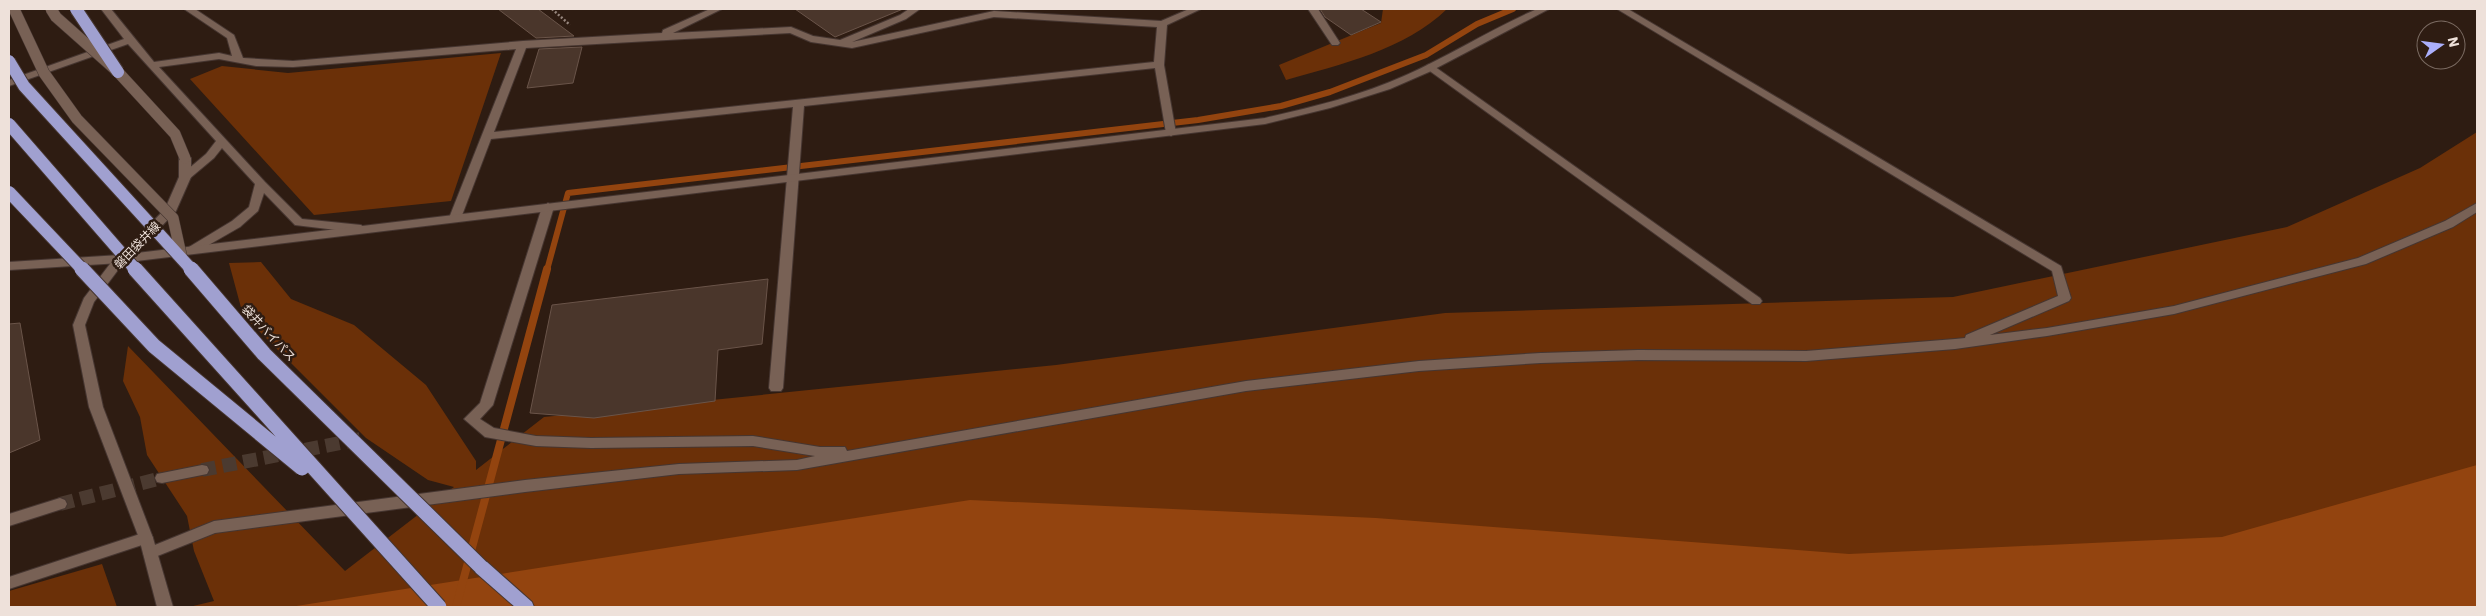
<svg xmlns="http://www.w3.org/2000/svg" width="2486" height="616" font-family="'IBM Plex Sans','Noto Sans JP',sans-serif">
	<rect width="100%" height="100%" fill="#2e1c12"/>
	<path fill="#6b3008" d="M1383,9H1447C1404,50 1342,64 1286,80L1279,65L1381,23Z
		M501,53L451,201L314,215L190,79L222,66L288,73Z
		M2477,132V607H189L214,601L194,551L187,516L147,455L140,417L123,381L128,346L345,571L454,487L428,480L366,438L243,315L229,263L261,262L291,299L354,325L426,385L476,461V470L544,417L1056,365L1445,313L1953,297L2287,227L2420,168Z
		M102,564L117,607H9V591Z"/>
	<path fill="#93440f" d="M2477,465V607H290L970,500L1376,518L1849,554L2222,537Z"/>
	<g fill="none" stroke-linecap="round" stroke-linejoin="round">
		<path stroke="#93440f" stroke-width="6" d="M547,270L568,193L1198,120L1281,106L1330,92L1426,55L1477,24L1513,9"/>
		<path stroke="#93440f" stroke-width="8" d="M456,607L547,269"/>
	</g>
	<path fill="#4a362b" stroke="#6a5449" d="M498,9H538L574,36L536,38Z
		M795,9H903L835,37Z
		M1320,9H1361L1381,22L1351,35L1325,17Z
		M582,47L573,83L527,88L539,49Z
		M768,279L762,344L718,350L715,401L594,418L530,413L552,305Z
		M20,323L40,440L9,453V324Z"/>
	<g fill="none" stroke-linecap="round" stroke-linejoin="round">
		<path stroke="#4b3a30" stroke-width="14" stroke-dasharray="14 7" stroke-linecap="butt" d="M202,470L366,438
			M60,504L162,478"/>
		<defs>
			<path id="minor" d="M101,9H111L154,62L219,53L232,56L227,38L184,9H195L234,35L243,58L293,61L523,41L662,33L663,30L710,9H722L673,33L791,27L813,36L840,40L900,15L909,9H920L906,19L852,42L994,11L1161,21L1189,9H1201L1167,25L1164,65L1176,133L1171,136L1166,133L1155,68L804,106L783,388L781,391H771L769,388L793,107L491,139L461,218L455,222L449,218L516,49L293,67L256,66L219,59L159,67L265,182L302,219L361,225L367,229L361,233L295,225L264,193L258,211L240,227L193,254L189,253L187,250L189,247L232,221L249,207L255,184L222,148L214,158L189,179H181L179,177L181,175L206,154L216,141L128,44L9,86V80L124,39ZM994,17L1157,27L1154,62L494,132L526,48L790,33L811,42L852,48Z
				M1308,9H1318L1340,43L1338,45H1332Z
				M1617,9H1628L2061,266L2071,298L2069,301L1990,335L2047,328L2174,306L2358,258L2445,221L2477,203V212L2453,227L2366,264L2174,314L2047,336L1955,349L1806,361L1638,360L1541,363L1419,371L1246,391L797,470L679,474L525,492L215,533L150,559L145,557L143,553L145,549L214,521L525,480L679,464L797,460L815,456L753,446L591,448L536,446L485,437L464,419L480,403L542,207L548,203L554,207L493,405L480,419L494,428L536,436L591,438L753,436L820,447H845L847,451L1246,381L1419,361L1541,353L1638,350L1806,351L1955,339L1965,338L1966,335L2058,296L2052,271Z
				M1431,64L1760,298L1762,301L1760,304H1752L1427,69V65Z
				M202,465L207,466L209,470L207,474L162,483L157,482L155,478L157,474Z
				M60,498L65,500L67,504L65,508L9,526V514Z
				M146,532L151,534L153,538L151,542L9,589V577Z"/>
			<path id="tertiary" d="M1537,9H1549L1429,72L1390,89L1330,108L1265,124L120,263L9,270V262L120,255L1265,118C1312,107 1360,96 1404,76C1449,56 1491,29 1537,9Z"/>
			<path id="secondary" d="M185,155L191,158V177L176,211L139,250L124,262L94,302L85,325L103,407L153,538L173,607H157L139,538L89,407L73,325L84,298L116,256L131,244L165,209L179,177V158Z"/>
			<path id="trunk" d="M481,560L487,562L532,602L534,607H515L475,572L473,567L475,562Z"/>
		</defs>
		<use href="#minor" stroke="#463631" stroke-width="2"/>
		<use href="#tertiary" stroke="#463631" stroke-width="2"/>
		<use href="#secondary" stroke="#463631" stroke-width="2"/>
		<use href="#trunk" stroke="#463631" stroke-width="2"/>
		<path stroke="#96867e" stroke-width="2.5" stroke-dasharray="2 2" stroke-linecap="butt" d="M552,9L570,25"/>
		<use href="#minor" fill="#786155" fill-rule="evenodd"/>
		<use href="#tertiary" fill="#786155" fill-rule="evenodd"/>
		<use href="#secondary" fill="#786155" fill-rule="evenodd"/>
		<use href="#trunk" fill="#a0a0d0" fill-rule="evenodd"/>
		<defs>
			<path id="secondary-bridge" d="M14,9L44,73L77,119L173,218L182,259
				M51,9L56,17L118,72L175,134L185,158"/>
			<path id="trunk-bridge-far1" d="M76,9L118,72
				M9,61L24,86L192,270
				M9,124L136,270
				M9,192L83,270"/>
			<path id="trunk-bridge" d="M82,269L154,346L302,468
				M135,269L439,607
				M191,269L264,354L481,567"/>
		</defs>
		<use href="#secondary-bridge" stroke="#463631" stroke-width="12" stroke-linecap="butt"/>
		<use href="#trunk-bridge-far1" stroke="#463631" stroke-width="14" stroke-linecap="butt"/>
		<use href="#trunk-bridge" stroke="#463631" stroke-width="17" stroke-linecap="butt"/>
		<use href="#secondary-bridge" stroke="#786155" stroke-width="11"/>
		<use href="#trunk-bridge-far1" stroke="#a0a0d0" stroke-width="12"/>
		<use href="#trunk-bridge" stroke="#a0a0d0" stroke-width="15"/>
	</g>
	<g text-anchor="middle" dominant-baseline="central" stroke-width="5" stroke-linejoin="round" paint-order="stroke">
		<g font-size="12" fill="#eee1da" stroke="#2e1c12">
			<text transform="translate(137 245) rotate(-46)">磐田袋井線</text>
			<text transform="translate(269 333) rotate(47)">袋井バイパス</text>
		</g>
	</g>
	<rect width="2486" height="616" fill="none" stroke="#eee1da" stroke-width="20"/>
	<g transform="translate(2441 45) rotate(76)"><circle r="24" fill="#2e1c12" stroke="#7b6b62"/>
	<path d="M0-4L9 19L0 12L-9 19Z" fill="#abaffb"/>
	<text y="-8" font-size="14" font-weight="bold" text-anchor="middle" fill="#eee1da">N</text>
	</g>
</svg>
